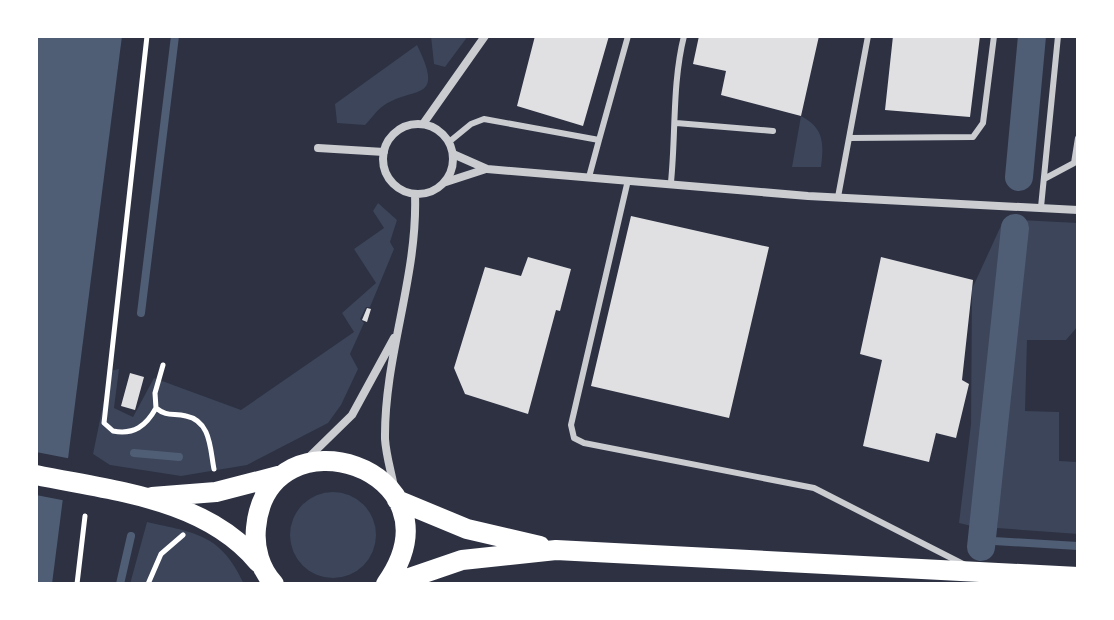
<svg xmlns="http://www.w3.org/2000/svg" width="1114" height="620" font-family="'Exo 2',sans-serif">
	<rect width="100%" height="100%" fill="#2d3142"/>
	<path fill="#3c4559" d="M431,36H468L445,67L434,64Z
		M1019,36H1042L1028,182L1006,180Z
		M417,45C446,104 413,85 383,106C376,111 371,119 365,125L337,123L335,104Z
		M801,116C824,128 824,143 821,167H792Z
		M378,203L397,220L390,242L394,249L370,307H366L360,319L364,323L350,354L358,369L341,405L328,423L247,465L181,476L110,465L93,454L110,371L119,369L114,408L133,417L154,378L241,410L354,332L342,313L376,283L354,249L384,228L373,211Z
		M1004,219L1078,223V326L1066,340H1027L1025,411L1059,412V461L1078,462V534L997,528L1006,375L999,373L980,528L959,523L971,424L972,289Z
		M290 535a43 43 0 1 1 86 0a43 43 0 1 1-86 0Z
		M147,522C196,533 221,534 244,584H130Z"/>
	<path fill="#4f5d75" d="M36,36H122L52,584H36Z"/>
	<path fill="#2d3142" d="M36,452L72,459L67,501L36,495Z"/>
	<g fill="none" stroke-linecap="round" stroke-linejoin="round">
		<path stroke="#4f5d75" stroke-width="8" d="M141,313L175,36
			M134,453L179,457
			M981,536L994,541L1078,546
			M120,584L131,536"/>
		<path stroke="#4f5d75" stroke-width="28" d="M1019,177L1032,36
			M981,547L1015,228"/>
	</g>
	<path fill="#e0e0e3" d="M535,36H609L583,126L517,106Z
		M699,36H819L801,116L721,95L726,71L693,64Z
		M893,36H980L970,117L885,110Z
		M631,216L769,247L729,418L591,386Z
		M528,257L571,269L560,311L556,310L528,414L465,394L454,368L485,267L521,276Z
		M881,257L973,280L962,380L969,384L956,438L936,433L929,462L863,446L882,360L860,354Z
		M367,308L371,309L367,322L362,320Z
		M130,373L144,377L135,410L121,406Z"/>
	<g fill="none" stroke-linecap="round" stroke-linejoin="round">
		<path stroke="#fff" stroke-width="5" d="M147,36L104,423L113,431C134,435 146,426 156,408
			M163,365L155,393L156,408C167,417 173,413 186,416C211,421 210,449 214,469
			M77,584L85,516
			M148,584L161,554L183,535"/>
		<path stroke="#caccd0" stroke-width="6" d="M676,123L773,131
			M849,138L973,137L983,123L994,36
			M599,140L628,36
			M449,142L471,124L484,119L599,140L589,177
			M1044,179L1074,163L1078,138
			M628,180L571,425L574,438L584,443L814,488L965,565
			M671,182C676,133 672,84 684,36
			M838,197L868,36
			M1041,207L1058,36"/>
		<path stroke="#caccd0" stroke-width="8" d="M383 159a35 35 0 1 1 70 0a35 35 0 1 1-70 0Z
			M423,124L485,36
			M318,148L384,152
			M453,154L487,169L808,196L1078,210
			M446,182L486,169
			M307,459L352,415L394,338
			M394,487C391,471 386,455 385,439C384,356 418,277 415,194"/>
		<path stroke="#fff" stroke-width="20" d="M36,475C112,491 205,498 258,562
			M152,497L216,492L282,475
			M397,500L467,529L540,546
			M274,584C260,569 254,548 256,528C267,405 468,468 386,584
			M392,584L462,560L556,550L1078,577"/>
	</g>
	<rect width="1114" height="620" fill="none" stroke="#ffffff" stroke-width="76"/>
</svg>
